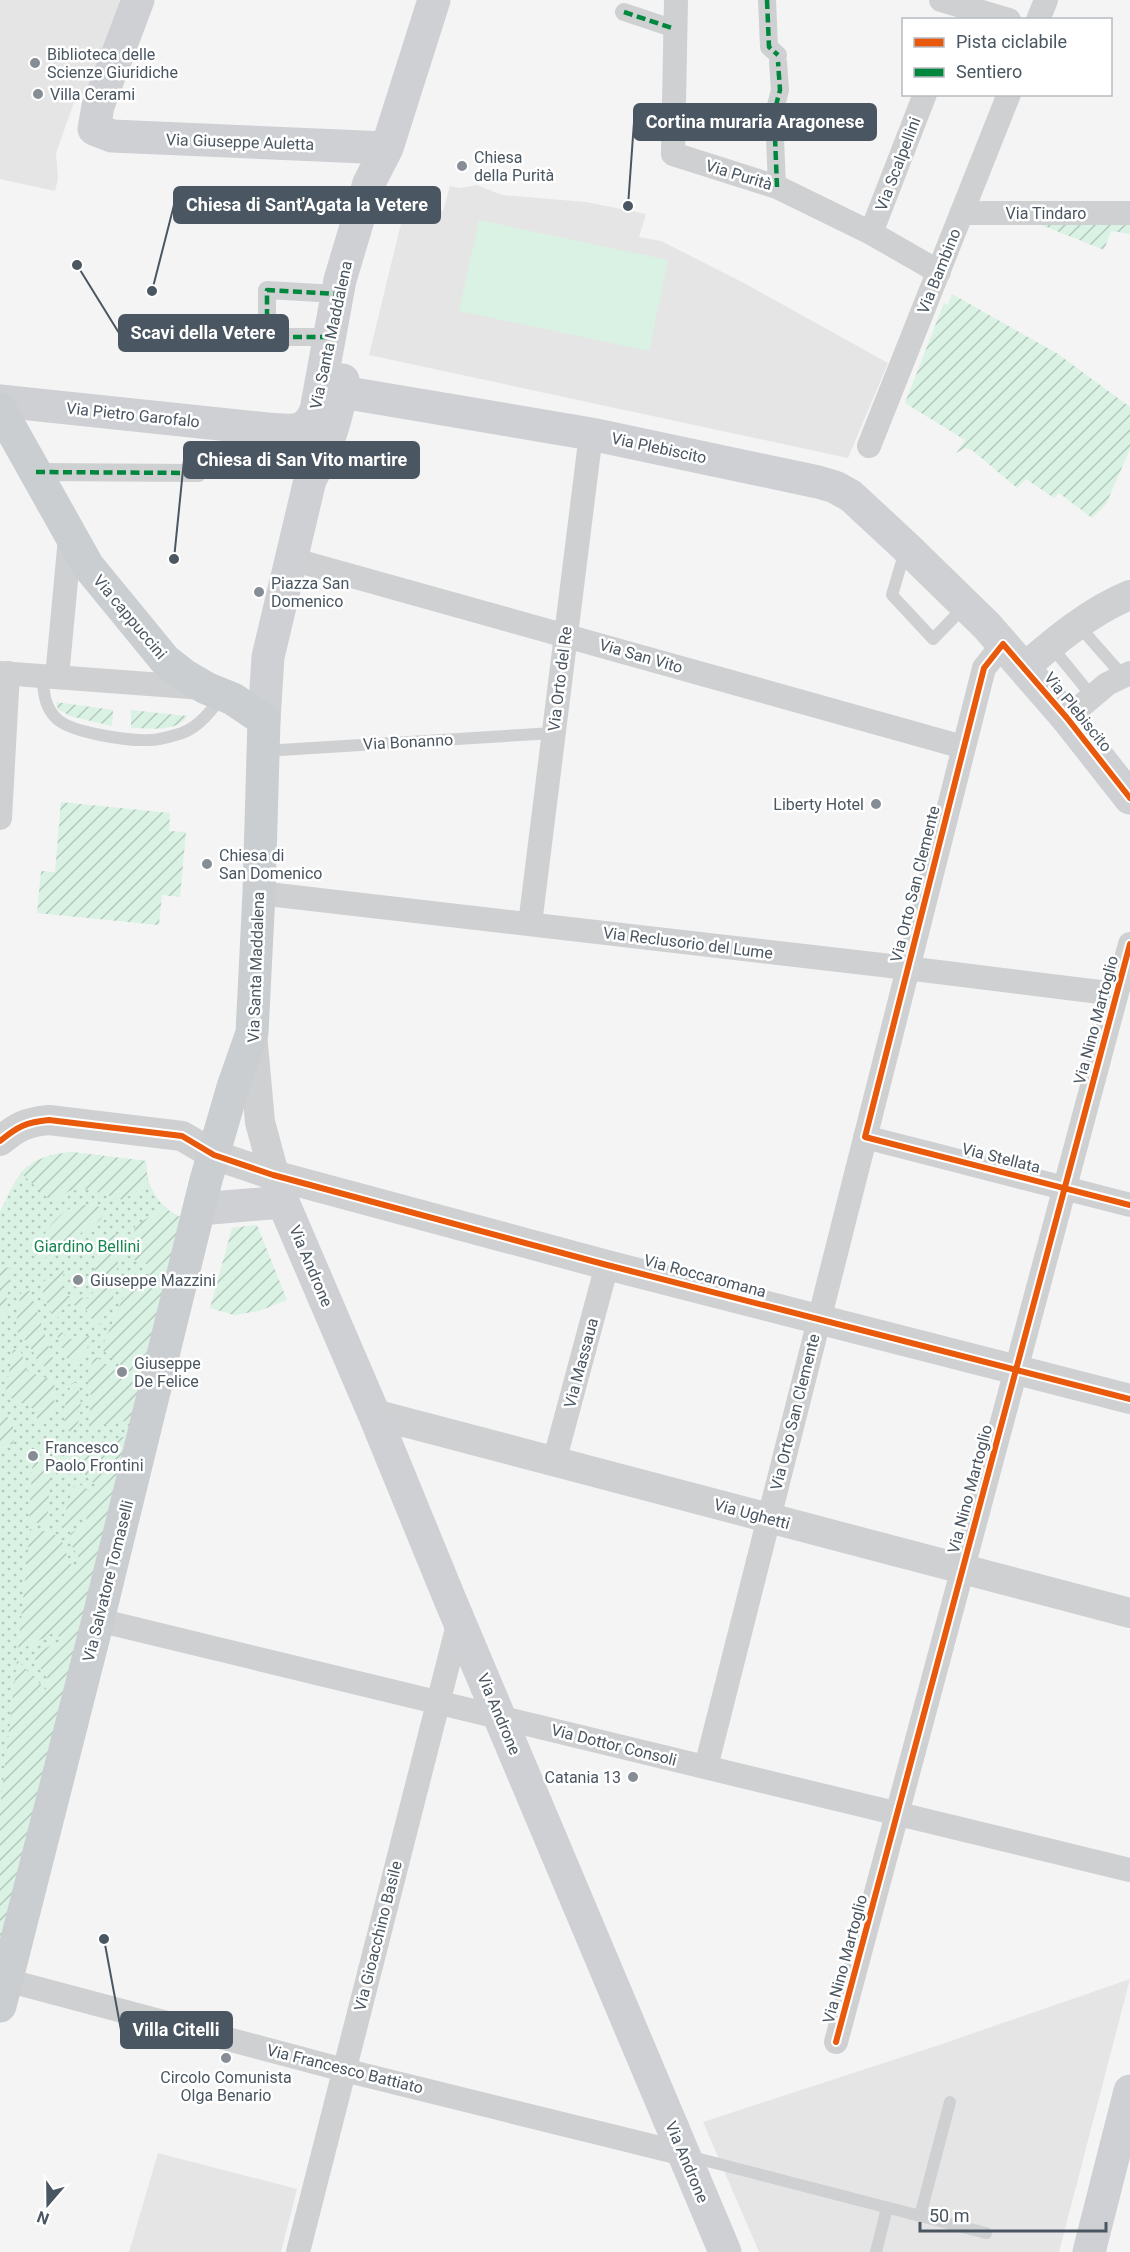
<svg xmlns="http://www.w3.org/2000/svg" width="1130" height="2252" font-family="Roboto,sans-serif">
	<defs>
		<pattern id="grass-dots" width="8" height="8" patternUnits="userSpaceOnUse" patternTransform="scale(1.5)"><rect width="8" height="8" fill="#d9f2e3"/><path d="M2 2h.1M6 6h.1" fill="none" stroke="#b2c7bb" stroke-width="1.8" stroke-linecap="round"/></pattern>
		<pattern id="garden-furrows" width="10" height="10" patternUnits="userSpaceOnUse" patternTransform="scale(1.5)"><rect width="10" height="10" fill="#d9f2e3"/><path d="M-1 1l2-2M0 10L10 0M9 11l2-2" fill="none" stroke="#b2c7bb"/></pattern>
	</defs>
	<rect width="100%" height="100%" fill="#f4f4f4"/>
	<path fill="#e6e5e6" d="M0,0H118L123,2L86,96L77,94L56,153L58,179L55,191L0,179Z
		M477,185L502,195L586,202L646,214L639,237L661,241L742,282L888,363L848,458L369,355L407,199L443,211L450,186L460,188Z
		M1130,1979L1059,2252H759L703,2122L939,2045Z
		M158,2153L297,2189L281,2252H129Z"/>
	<path fill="url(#grass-dots)" d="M72,1152L146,1161C145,1186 160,1209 183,1218L0,1942V1212C18,1173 25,1156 72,1152Z"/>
	<path fill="url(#garden-furrows)" d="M1039,224H1130V234L1111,231L1104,250Z
		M952,294L1058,354L1130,407V449L1106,504L1092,518L1059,493L1054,498L1026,479L1017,488L972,450L965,448L956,453L965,440L905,403L944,303L948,305Z
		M56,702L113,710L112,726L70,716L58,709Z
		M131,710L187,716C178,733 147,728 131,728Z
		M61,802L170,813L169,831L186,832L180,897L162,895L159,925L37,913L41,871L55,872Z
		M72,1152L146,1161L148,1184L123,1200L87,1189L69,1191L52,1202L21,1173C34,1158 52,1154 72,1152Z
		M84,1205L101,1207L105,1212L100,1220L33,1266C36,1247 48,1222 66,1211C71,1207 78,1206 84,1205Z
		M165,1207L173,1214L183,1218L132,1420L89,1427L91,1396L87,1374L95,1356L119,1374L125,1368L101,1349L133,1274L149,1277L152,1266L132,1259L135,1226Z
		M257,1225L287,1300L259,1311L234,1315L210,1308L232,1228Z
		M117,1234L121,1239L113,1299L100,1325L93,1321L85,1308L69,1304L60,1312L55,1323L40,1284L64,1268L62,1295L92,1299L98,1240Z
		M0,1265L11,1269L5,1311L0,1318Z
		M21,1291H30L55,1365L48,1367L39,1364L29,1344L18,1333L16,1324Z
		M62,1332L67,1339H78L89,1336L93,1339L78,1361L68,1360L57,1335Z
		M13,1349L21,1352L28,1372L53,1380C58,1393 53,1416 43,1425L39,1424L34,1409L5,1395Z
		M72,1383H76C83,1395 83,1424 71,1433C58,1423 66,1397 72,1383Z
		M0,1411C13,1419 16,1430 13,1444L0,1445Z
		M128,1436L0,1942V1809L17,1660L46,1690L48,1679L32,1655L60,1641L57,1631L18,1651L30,1529C72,1534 57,1541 75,1571L79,1558L69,1541L71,1533L87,1524L86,1515L64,1530L61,1524L74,1486L83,1485L92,1495L97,1486L77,1467L81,1447Z
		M33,1456L50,1477L47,1524L29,1522Z"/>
	<path fill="#d9f2e3" d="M479,220L668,260L649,351L459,311Z"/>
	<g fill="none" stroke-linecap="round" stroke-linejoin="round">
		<path stroke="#ced0d2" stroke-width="12" d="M905,551L892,595L933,639L964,607
			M1078,625L1123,676
			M1051,646L1091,695
			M42,675C44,692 44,706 56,718C70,733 129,741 150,740C160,740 172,736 182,733C199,727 212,710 222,696
			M264,751L554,733
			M688,2156L986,2233
			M920,2216L950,2102
			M876,2252L887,2208"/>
		<path stroke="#ced0d2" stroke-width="18" d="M767,0L769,47L778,55
			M624,12L675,29
			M777,187L774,113L780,90L778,62
			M329,337H267V290L336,294
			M36,472L198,473"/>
		<path stroke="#ced0d2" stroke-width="24" d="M676,0L673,154L777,187L871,233L939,272
			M941,0L1009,20
			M1038,20L1046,0
			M962,213H1130
			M871,233L925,94
			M869,446L1009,94
			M291,559L963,747
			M0,673L203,688
			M57,677L70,538
			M1067,718L1107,684L1130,673
			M0,818L8,673
			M259,893L882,965L1116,994
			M530,924L591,434
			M865,1137L1130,1205
			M554,1462L607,1265
			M98,1620L1130,1870
			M706,1767L984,668L1003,644
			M6,1980L344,2070L684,2154
			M836,2042L1130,944
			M298,2252L459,1621"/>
		<path stroke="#ced0d2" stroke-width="30" d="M1024,668C1056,640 1091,611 1130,595
			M252,1033L260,1122L278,1189
			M0,1141C17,1127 26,1122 49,1120L182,1136L214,1155L273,1175L607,1265L1130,1399
			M374,1414L1130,1613"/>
		<path stroke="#ced0d4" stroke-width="33" d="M138,0L98,106L94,129L112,136L387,148
			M342,392L591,434L818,482L835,487L851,496L906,547L987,626L1067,718L1130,798
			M0,401L267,429C290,430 306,436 316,410L340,280L369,183L387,148L434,0
			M310,480C328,448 338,417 343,380
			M264,720L268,657L310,480L309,457
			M200,1209L283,1202L374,1414L451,1602L725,2252
			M1089,2252L1130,2091"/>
		<path stroke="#caced1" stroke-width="33" d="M0,409L88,566L165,660L184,675L206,688L233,699L264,720L259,893L252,1033L233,1087L206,1180L98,1620L0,2006"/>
		<path stroke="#00873e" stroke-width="4.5" stroke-dasharray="9 4.5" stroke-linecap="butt" d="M767,0L769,47L778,55
			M624,12L675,29
			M777,187L774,113L780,90L778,62
			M329,337H267V290L336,294
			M36,472L198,473"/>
		<defs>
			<path id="cycleway" d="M1130,798L1067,718L1003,644L984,668L865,1137L1130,1205
				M0,1141C17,1127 26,1122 49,1120L182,1136L214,1155L273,1175L607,1265L1130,1399
				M836,2042L1130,944"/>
		</defs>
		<use href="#cycleway" stroke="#fff" stroke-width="10"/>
		<use href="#cycleway" stroke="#e8590c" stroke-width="6"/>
	</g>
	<g fill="#868d94" stroke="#fff" stroke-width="2">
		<circle cx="35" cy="63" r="6"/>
		<circle cx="38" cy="94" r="6"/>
		<circle cx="462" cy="166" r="6"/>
		<circle cx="259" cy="592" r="6"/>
		<circle cx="876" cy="804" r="6"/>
		<circle cx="207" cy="864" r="6"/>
		<circle cx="78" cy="1280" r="6"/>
		<circle cx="122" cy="1372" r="6"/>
		<circle cx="33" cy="1456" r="6"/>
		<circle cx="633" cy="1777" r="6"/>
		<circle cx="226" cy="2058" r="6"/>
	</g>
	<g text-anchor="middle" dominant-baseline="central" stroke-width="5" stroke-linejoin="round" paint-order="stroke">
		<g font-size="16" fill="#4a5661" stroke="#fff" text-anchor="start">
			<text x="47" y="54">Biblioteca delle<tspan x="47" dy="18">Scienze Giuridiche</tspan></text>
			<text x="50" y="94">Villa Cerami</text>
			<text x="474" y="157">Chiesa<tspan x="474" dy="18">della Purità</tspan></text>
			<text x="271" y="583">Piazza San<tspan x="271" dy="18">Domenico</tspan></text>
			<text x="864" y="804" text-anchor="end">Liberty Hotel</text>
			<text x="219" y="855">Chiesa di<tspan x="219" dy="18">San Domenico</tspan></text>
			<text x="90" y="1280">Giuseppe Mazzini</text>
			<text x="134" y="1363">Giuseppe<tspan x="134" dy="18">De Felice</tspan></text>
			<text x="45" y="1447">Francesco<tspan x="45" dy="18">Paolo Frontini</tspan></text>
			<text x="621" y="1777" text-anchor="end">Catania 13</text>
			<text x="226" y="2077" text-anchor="middle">Circolo Comunista<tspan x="226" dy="18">Olga Benario</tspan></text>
		</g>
		<g font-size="16" fill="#4a5661" stroke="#fff">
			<text transform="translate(240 142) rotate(2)">Via Giuseppe Auletta</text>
			<text transform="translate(898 164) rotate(-69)">Via Scalpellini</text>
			<text transform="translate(739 175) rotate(17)">Via Purità</text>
			<text x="1046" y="213">Via Tindaro</text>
			<text transform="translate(939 271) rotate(-68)">Via Bambino</text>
			<text transform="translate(331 335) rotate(-78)">Via Santa Maddalena</text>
			<text transform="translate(133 415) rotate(6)">Via Pietro Garofalo</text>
			<text transform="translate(659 448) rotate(12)">Via Plebiscito</text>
			<text transform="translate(130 617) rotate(50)">Via cappuccini</text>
			<text transform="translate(641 656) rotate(16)">Via San Vito</text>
			<text transform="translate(560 679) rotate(-83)">Via Orto del Re</text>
			<text transform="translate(1078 712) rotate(51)">Via Plebiscito</text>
			<text transform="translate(408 742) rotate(-3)">Via Bonanno</text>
			<text transform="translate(915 884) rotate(-76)">Via Orto San Clemente</text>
			<text transform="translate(688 943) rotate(7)">Via Reclusorio del Lume</text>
			<text transform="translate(256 967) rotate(-88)">Via Santa Maddalena</text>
			<text transform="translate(1096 1020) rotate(-75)">Via Nino Martoglio</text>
			<text transform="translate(1001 1158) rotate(14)">Via Stellata</text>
			<text transform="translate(311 1266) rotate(67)">Via Androne</text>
			<text transform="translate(705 1276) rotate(15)">Via Roccaromana</text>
			<text transform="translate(581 1363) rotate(-75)">Via Massaua</text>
			<text transform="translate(795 1412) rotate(-76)">Via Orto San Clemente</text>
			<text transform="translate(970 1489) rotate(-75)">Via Nino Martoglio</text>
			<text transform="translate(752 1514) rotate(15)">Via Ughetti</text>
			<text transform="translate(108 1581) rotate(-76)">Via Salvatore Tomaselli</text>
			<text transform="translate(499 1714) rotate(67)">Via Androne</text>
			<text transform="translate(614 1745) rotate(14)">Via Dottor Consoli</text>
			<text transform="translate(378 1936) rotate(-76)">Via Gioacchino Basile</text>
			<text transform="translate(845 1959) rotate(-75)">Via Nino Martoglio</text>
			<text transform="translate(345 2069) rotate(14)">Via Francesco Battiato</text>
			<text transform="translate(687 2162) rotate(67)">Via Androne</text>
		</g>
		<g font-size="16" fill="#17864f" stroke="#fff">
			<text x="87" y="1246">Giardino Bellini</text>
		</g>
	</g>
	<path fill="none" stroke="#4a5661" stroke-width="2" d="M628 206L634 122M152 291L174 205M77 265L119 333M174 559L184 460M104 1939L121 2030"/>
	<g fill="#4a5661" stroke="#fff" stroke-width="2">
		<circle cx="628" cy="206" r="6"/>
		<circle cx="152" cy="291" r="6"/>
		<circle cx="77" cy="265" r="6"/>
		<circle cx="174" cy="559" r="6"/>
		<circle cx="104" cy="1939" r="6"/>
	</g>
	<g fill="#4a5661" stroke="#4a5661" stroke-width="2">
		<rect x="634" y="104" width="242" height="36" rx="6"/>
		<rect x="174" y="187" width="266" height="36" rx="6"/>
		<rect x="119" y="315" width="169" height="36" rx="6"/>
		<rect x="184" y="442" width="235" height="36" rx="6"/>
		<rect x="121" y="2012" width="111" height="36" rx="6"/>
	</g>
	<g font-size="18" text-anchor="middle" font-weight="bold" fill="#fff">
		<text x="755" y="128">Cortina muraria Aragonese</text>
		<text x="307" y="211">Chiesa di Sant'Agata la Vetere</text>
		<text x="203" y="339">Scavi della Vetere</text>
		<text x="302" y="466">Chiesa di San Vito martire</text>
		<text x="176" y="2036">Villa Citelli</text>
	</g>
	<rect x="902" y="18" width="210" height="78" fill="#ffffff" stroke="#b7bbc0" stroke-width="1.5"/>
	<rect x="914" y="38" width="30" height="9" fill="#e8590c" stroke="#b7bbc0" stroke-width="1.5"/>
	<text x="956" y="48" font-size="18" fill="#4a5661">Pista ciclabile</text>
	<rect x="914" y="68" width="30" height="9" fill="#00873e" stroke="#b7bbc0" stroke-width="1.5"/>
	<text x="956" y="78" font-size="18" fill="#4a5661">Sentiero</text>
	<g transform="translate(48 2204) rotate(200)" stroke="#ffffff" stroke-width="4.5" paint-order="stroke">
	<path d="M0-4.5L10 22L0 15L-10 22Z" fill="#4a5661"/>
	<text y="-9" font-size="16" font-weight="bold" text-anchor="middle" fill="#4a5661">N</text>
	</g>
	<path d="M920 2222v9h186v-9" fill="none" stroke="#4a5661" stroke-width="3"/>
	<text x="929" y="2222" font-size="18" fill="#4a5661" stroke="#ffffff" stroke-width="4.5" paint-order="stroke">50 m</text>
</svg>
